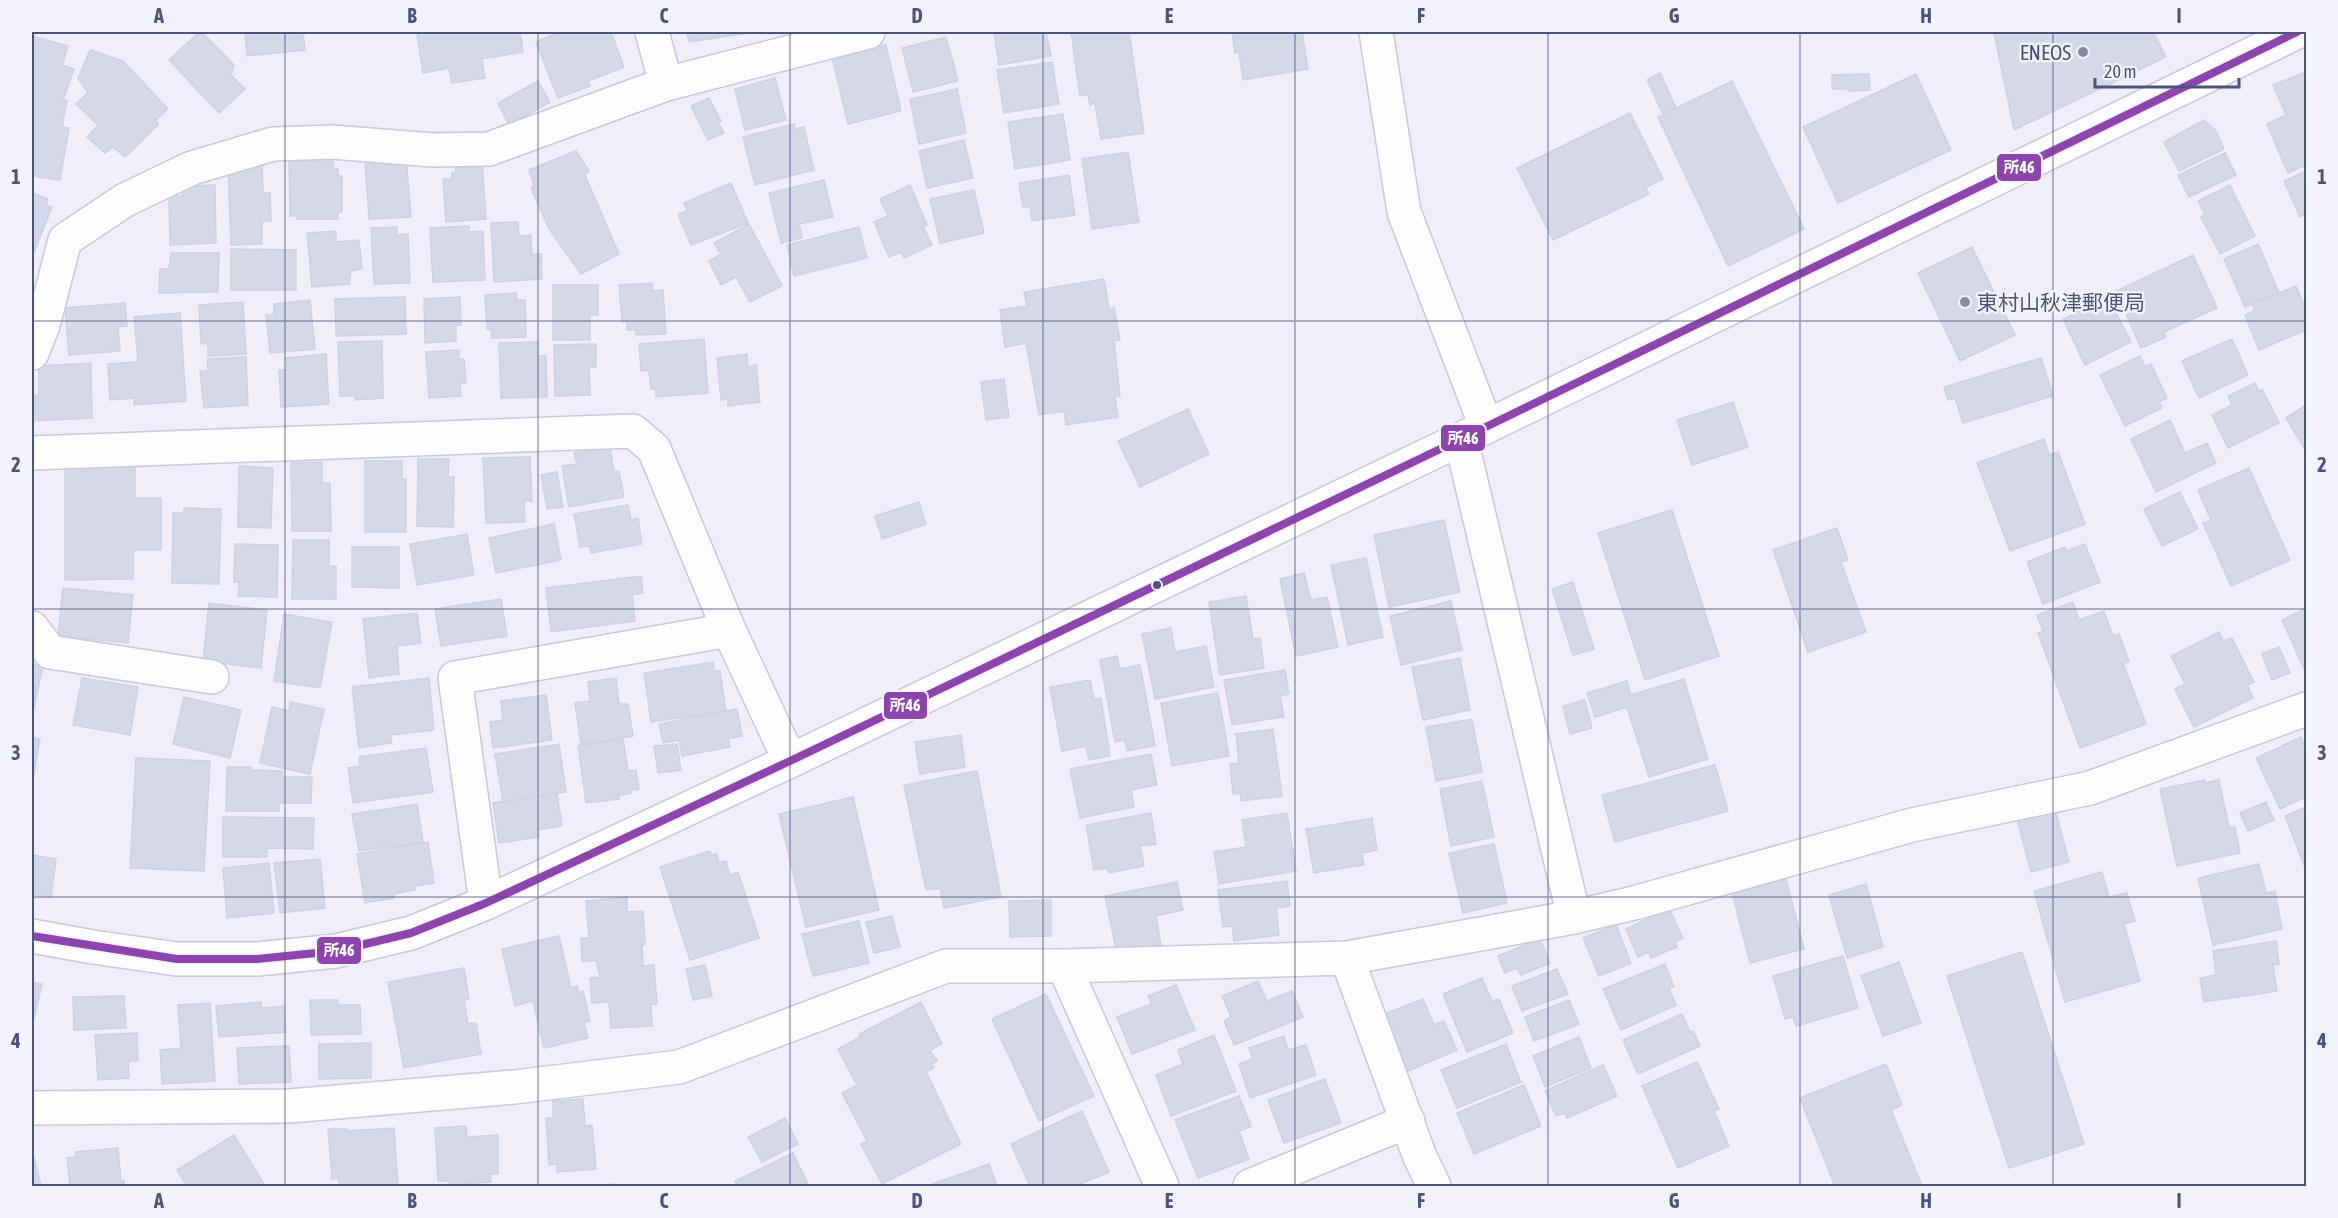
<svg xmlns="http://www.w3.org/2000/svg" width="2338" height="1218" font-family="'Asap Condensed','Noto Sans JP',sans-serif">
	<rect width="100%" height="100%" fill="#efeefa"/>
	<path fill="#d5d8e7" stroke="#d0d2e3" stroke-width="1.5" d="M199,32H202L234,65L231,75L245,89L219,113L169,60Z
		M245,32H303L305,50L247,56Z
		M432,32H520L523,52L482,59L485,78L452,83L449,68L423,73L417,34Z
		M559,32H611L624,67L588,81L590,86L558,98L536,42Z
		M687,32H756L689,42Z
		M994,32H1046L1051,56L999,65Z
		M1071,32H1129L1144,133L1101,139L1095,103L1090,105L1088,94L1080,96Z
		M1232,32H1302L1308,69L1243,80L1239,52L1235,53Z
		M1994,32H2153L2166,57L2014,130Z
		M32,36L68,46L62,65L74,69L63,100H67L62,127L69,128L60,180L32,176Z
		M946,37L958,81L913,92L902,48Z
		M886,45L901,111L848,124L832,57Z
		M90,50L123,61L168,109L156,120L158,125L125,157L113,147L105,153L87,137L98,125L76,104L88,92L78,79Z
		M1052,62L1059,104L1004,113L997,70Z
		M2306,72V165L2288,173L2267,124L2286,115L2273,85Z
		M1660,73L1676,108L1663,114L1647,80Z
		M1869,74L1870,90L1848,91V89H1832V75Z
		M1916,74L1951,150L1838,203L1803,127Z
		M775,78L786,120L745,130L735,89Z
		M538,81L550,102L509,125L498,103Z
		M1732,81L1804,229L1728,266L1658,117Z
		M957,89L966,133L919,144L910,99Z
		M709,98L721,121L718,122L724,133L708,140L691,106Z
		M1630,113L1663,179L1645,188L1649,194L1553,240L1517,168Z
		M1063,114L1070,160L1015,169L1008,122Z
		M2204,120L2216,131L2224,149L2179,171L2164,142Z
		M794,124L795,129L804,127L814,170L755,185L743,137Z
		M964,140L973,178L927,188L919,151Z
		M576,151L589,171L585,175L619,254L581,274L549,229L531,188L534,185L529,170Z
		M1128,152L1139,222L1092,229L1082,159Z
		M289,153H333V169H338V176H342V212H338V219H297V216H290Z
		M2225,153L2236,175L2189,197L2178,175Z
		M406,155L411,217L369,219L365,161H381Z
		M482,162L486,219L446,222L443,179H452V173H456L455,164Z
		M262,163L263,193H270L271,221H262V244L231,245L228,164Z
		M2306,171V214L2300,217L2284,181Z
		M1069,175L1075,215L1032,221L1030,207H1023L1019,183Z
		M824,180L833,217L799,224L802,238L781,243L769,193Z
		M731,183L748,223L691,245L678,214L687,211L684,203Z
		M215,185L216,243L170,245L169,196H183V186Z
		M910,185L927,225L923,227L932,245L904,258L901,252L889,257L874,222L888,216L880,199Z
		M2230,185L2255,236L2220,254L2201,217L2205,214L2198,201Z
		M974,190L984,233L940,243L930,199Z
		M32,193L48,199L46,205L52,207L33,255Z
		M518,222L519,236L531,235L532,254H541L542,279L494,282L491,223Z
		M749,224L782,286L750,302L736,277L721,285L709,261L721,254L714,243Z
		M469,226V232L483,231L485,280L433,282L430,228Z
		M397,227V235L408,234L410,283L374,284L371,228Z
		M859,227L867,258L794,276L787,245Z
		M336,231V242L359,240L362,269L351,271L349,284L312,287L307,233Z
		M2258,244L2279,292L2245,307L2224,259Z
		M1972,247L2015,335L1960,361L1918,273Z
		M231,249L296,250V290H231Z
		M171,253H219L218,292L159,293L160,269H169Z
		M2193,255L2217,308L2164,332L2166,337L2141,348L2116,291Z
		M1104,279L1109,309L1114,308L1120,340L1114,341L1120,396L1115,397L1118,417L1066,425L1064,411L1039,415L1026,343L1005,347L1000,310L1027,306L1024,292Z
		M652,283L653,291L663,290L666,334L636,335V330H627V321L622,322L619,285Z
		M553,285H598V315H590V340H553Z
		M2296,286L2306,310V330L2259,350L2245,315L2255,310L2252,304Z
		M516,293L517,300H525L526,337L492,338L491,329H487L485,295Z
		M405,297L406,334L336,336L335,299Z
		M460,297L461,325H456V341L425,343L424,299Z
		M2108,297L2131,342L2085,365L2063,319Z
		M310,300L315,349L270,353L266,315H274V304Z
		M243,302L246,354L208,356V343L201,344L199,305Z
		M125,303L127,326L118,327L120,351L69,355L65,308Z
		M180,313L186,401L134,405V398L110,400L108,364L138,362L134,317Z
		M704,339L708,393L656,397V389H651L649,370L641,371L639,344Z
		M2232,339L2248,375L2199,398L2182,361Z
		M382,341L383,398L355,400V396H340L338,342Z
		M538,342V356H546L547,397L501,398L499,343Z
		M596,344V367H589L590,395L555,396L554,345Z
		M459,350V359H464L466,383L460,384L461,396L429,398L426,352Z
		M326,354L329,404L281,407L279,370H287L286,358Z
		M747,354L748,367L756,365L760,402L728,406V399L721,400L717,358Z
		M2140,356L2145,367L2151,364L2167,398L2159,402L2162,408L2125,426L2100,375Z
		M246,357L248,405L204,408L200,371H208L207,359Z
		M2041,358L2053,396L1963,423L1955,398L1948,400L1944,387Z
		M91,363L92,418L32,421V396L39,395V366Z
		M1004,379L1009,417L986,420L981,382Z
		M2255,383L2259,391L2262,389L2279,423L2228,448L2212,415L2232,405L2228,396Z
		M1733,402L1748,447L1692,465L1677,420Z
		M2306,405V451L2286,418Z
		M1188,409L1209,454L1140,487L1118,441Z
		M2170,420L2185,453L2207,443L2216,463L2156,492L2131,439Z
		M2044,439L2049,455L2058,452L2085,524L2010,551L1977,463Z
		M610,447L614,472L619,471L624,497L569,507L562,466L577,464L574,453Z
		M530,457L532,501H524L525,522L486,523L483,458Z
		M418,459H449L448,477H454L453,527L417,526Z
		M365,461H402V479H406V532H365Z
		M322,462V483H330L331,531H292L291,463Z
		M135,465V498H161V550H133V579L65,580V466Z
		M239,466L273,468L271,528L238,527Z
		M2249,468L2290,560L2231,586L2203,523L2211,520L2198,490Z
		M557,472L563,507L547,509L541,475Z
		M2180,492L2198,529L2162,546L2144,509Z
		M919,502L926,524L882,539L875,516Z
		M628,505L631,520L638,518L642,544L591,553L589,546L580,547L574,514Z
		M184,508L221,509L219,584L172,583L173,513H184Z
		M1672,510L1719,656L1645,680L1598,533Z
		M1444,520L1460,592L1389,607L1374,535Z
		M554,524L561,560L496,573L489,538Z
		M1837,528L1848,560L1841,562L1866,632L1808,652L1773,550Z
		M467,534L474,575L417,585L410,544Z
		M293,540H329V566H336V599H292Z
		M235,544L278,545L277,597L238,596L239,582H234Z
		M2085,544L2100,582L2043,604L2027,562L2065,547L2067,551Z
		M352,547H399V588L352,587Z
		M1366,558L1383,637L1348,645L1331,565Z
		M1304,573L1311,600L1327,597L1338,647L1296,656L1280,579Z
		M641,576L643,593L632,595L635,621L551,632L546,588Z
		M1573,582L1594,649L1573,655L1552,589Z
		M63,588L133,595L128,643L58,636Z
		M1246,596L1253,639L1260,638L1264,668L1220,675L1209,602Z
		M501,599L507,636L441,646L435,609Z
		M1451,601L1462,650L1401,665L1390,616Z
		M2073,602L2079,620L2104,611L2113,636L2119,634L2129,662L2123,663L2146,724L2080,748L2038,633L2043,631L2037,615Z
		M209,603L267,610L261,668L203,661Z
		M2306,608V673L2282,620Z
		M417,613L421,643L397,646L399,674L369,678L363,619Z
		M284,614L332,622L320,688L274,681Z
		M1171,628L1175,652L1206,646L1214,687L1155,699L1142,634Z
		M2219,632L2223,641L2232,638L2254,682L2247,685L2253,698L2194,727L2175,689L2185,684L2171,656Z
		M2279,647L2290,673L2272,680L2262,654Z
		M1117,656L1120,669L1140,665L1155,746L1127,751L1125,740L1115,742L1100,660Z
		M1460,658L1470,710L1423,720L1412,667Z
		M713,662L714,671H720L726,711L651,722L644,673Z
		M32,664L43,666L33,712H32Z
		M1285,670L1289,694L1280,696L1284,717L1232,725L1224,680Z
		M82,678L138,687L130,735L73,725Z
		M429,678L434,730L390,735L392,743L359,748L352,687Z
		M616,678L619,704H628L633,736L581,744L575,703L590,701L588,682Z
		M1684,679L1708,759L1649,777L1627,707L1595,717L1587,693L1627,681L1631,695Z
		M1090,680L1094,699L1101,698L1110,756L1089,760L1086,746L1062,751L1050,687Z
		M1218,693L1229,756L1172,766L1161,703Z
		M546,695L552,740L493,748L490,722L503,720L501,701Z
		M184,697L241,710L230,758L173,744Z
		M1585,700L1592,728L1570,734L1563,706Z
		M290,702L324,709L310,774L260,763L272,707L289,711Z
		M737,709L742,736L728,739L730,747L682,756L679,740L663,743L659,724Z
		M1472,719L1482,772L1436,781L1426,727Z
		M1273,729L1282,796L1241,801L1240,793L1233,794L1230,764L1239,763L1236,734Z
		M961,735L965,767L920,774L915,742Z
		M2301,737L2306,750V797L2280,809L2256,758Z
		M32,738L40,739L32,786Z
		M623,739L628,771L636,770L639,789L631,790V793L619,795V799L586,803L578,746Z
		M559,744L566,792L503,802L495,754Z
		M677,744L681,770L658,773L654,746Z
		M426,748L433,792L353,803L348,768L360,766L359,757Z
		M1151,754L1157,785L1131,790L1134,807L1080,818L1070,769Z
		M136,758L210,761L204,871L130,868Z
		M1715,765L1728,811L1615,842L1602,795Z
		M227,767H251V770L282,771V777H312L311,803H279V811H226Z
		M977,771L1001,897L944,908L940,888L926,890L904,785Z
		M2205,780V783L2219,780L2229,827H2235L2240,853L2177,866L2160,789Z
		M1482,781L1494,837L1451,846L1440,789Z
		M557,794L562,826L538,830L539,837L499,843L493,803Z
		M853,797L879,910L806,927L779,814Z
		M2266,802L2274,820L2248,831L2240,813Z
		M417,804L423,842L359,851L352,814Z
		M2306,807V870L2285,816Z
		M2055,809L2069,862L2031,872L2017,819Z
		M1151,813L1156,844L1140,846L1144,866L1109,873L1107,868L1094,870L1086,825Z
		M1287,813L1296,871L1219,884L1214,852L1246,847L1242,820Z
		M223,817L314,818L313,849L267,848V857H223Z
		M1372,818L1377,850L1362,853L1364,865L1314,873L1306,829Z
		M428,842L434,883L415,886V890L394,894V898L365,903L357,854Z
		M1494,844L1507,903L1463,913L1449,853Z
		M710,851L712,855L717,854L719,863L726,861L730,875L738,872L759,938L690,960L660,867Z
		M32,855L56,859L51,897L32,894Z
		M320,859L325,908L280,913L274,863Z
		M269,863L274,913L227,918L223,868Z
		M2259,864L2266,893L2275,891L2282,929L2213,945L2198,878Z
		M2102,872L2109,897L2127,893L2135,921L2124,924L2140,981L2065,1002L2034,891Z
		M1786,879L1804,949L1750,963L1732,893Z
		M1287,881L1290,906L1276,908L1279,935L1234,941L1232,926L1223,927L1218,890Z
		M1177,882L1183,910L1156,916L1161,945L1117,954L1105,896Z
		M1866,884L1883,947L1847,958L1829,895Z
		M627,897V912L643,911L645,944L642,945L643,966L654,965L657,1004H651L652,1026L611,1028L609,1002L592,1003L590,978L600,977L596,960L582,962L581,938H589L586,901Z
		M1051,900V936L1010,937L1009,901Z
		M1669,908L1683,938L1675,941L1677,947L1651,958L1649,952L1638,957L1626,929Z
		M892,916L900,947L874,953L866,922Z
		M859,921L869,963L813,976L802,934Z
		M1616,925L1631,963L1599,976L1583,938Z
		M559,936L571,988L577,986L579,993L583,991L590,1021L584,1023L588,1038L544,1048L533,1001L515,1006L502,949Z
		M1540,939L1550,963L1521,975L1517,968L1505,973L1498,956Z
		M2276,941L2279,964L2273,965L2277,991L2204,1002L2200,978L2216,975L2213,951Z
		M2022,952L2084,1144L2009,1168L1947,976Z
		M1843,956L1858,1008L1796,1026L1793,1017L1785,1019L1773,976Z
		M1899,962L1921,1023L1883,1036L1861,976Z
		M1665,964L1674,987L1669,988L1676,1005L1621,1030L1603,989Z
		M705,965L712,996L693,1000L686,969Z
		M464,968L469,999L464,1000L468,1024L476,1023L481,1054L404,1068L388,982Z
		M1557,969L1568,994L1522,1011L1512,986Z
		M1482,978L1492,1001L1499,999L1513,1033L1467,1052L1443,994Z
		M1258,981L1267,1001L1292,991L1303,1017L1234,1045L1224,1021L1231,1017L1222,996Z
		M32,982L42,984L32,1027Z
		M1176,985L1195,1030L1132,1054L1117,1017L1152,1004L1148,996Z
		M1046,994L1094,1096L1039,1121L992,1019Z
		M124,996L126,1028L74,1030L73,997Z
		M1423,999L1434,1025L1444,1021L1457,1050L1406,1072L1382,1015Z
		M310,1000H338V1005H360L361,1034L311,1035Z
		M1569,1000L1579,1024L1534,1041L1525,1017Z
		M261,1002L262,1008L284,1006L286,1032L219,1037L216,1006Z
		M921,1002L942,1044L930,1050L937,1061L931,1064L934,1068L926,1072L961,1144L882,1184L861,1144L867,1141L842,1093L857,1085L838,1049L860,1037L859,1034Z
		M210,1003L215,1081L162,1084L160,1050L181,1048L178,1005Z
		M1682,1014L1690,1032L1693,1031L1700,1046L1638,1074L1623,1040Z
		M137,1033L138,1061H128L129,1078L98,1080L95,1035Z
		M1214,1035L1236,1091L1171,1116L1156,1075L1183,1064L1178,1050Z
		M1284,1036L1288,1050L1306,1045L1316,1075L1250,1098L1239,1064L1253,1059L1249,1048Z
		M1579,1037L1591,1068L1545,1087L1533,1056Z
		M371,1043V1078L319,1079V1044Z
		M1506,1044L1521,1082L1457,1108L1441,1070Z
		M289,1046L291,1082L239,1084L237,1048Z
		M1697,1062L1719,1109L1714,1111L1729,1146L1678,1168L1642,1086Z
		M1886,1064L1902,1105L1891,1110L1922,1186H1835L1800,1098Z
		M1603,1065L1617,1096L1567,1118L1564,1113L1556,1116L1545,1091Z
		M1325,1079L1341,1123L1284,1143L1268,1100Z
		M1524,1085L1541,1126L1474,1154L1457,1113Z
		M1239,1096L1251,1126L1239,1131L1249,1159L1198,1178L1175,1120Z
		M583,1099L585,1126L592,1125L596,1169L557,1172V1164L549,1165L546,1118H553V1101Z
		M1082,1111L1109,1172L1076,1186H1030L1011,1144Z
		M785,1118L798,1144L762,1162L748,1137Z
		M466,1126L467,1137L498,1135V1174H490L491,1182L449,1185V1181H438L435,1128Z
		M394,1128L398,1186H339V1178L332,1179L328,1129H347V1131Z
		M234,1135L265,1186H187L177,1170Z
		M118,1148L121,1181H124L125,1186H70L67,1158L76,1157V1152Z
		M32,1149L41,1186H32Z
		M793,1153L809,1186H738L735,1181Z
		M989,1164L997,1186H927Z
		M616,1184V1186H586Z"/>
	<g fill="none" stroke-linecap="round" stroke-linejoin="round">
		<defs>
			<path id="minor" d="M652,32L666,84
				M1376,32L1404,212L1486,426
				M32,353L43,325L65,240L125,200L192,168L273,144L332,142L433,150L489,149L666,84L868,32
				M1461,439L1574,917
				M32,453L633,431L654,449L729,630L790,761
				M32,628L50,652L212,677
				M486,903L455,678L729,630
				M32,936L93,947L177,959H257L336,951L411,933L486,903L790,761L1461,439L2297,32
				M1347,958L1420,1157L1434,1186
				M1064,966L1162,1186
				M32,1108L289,1106L515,1087L679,1067L946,966H1064L1347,958L1574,917L1634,903L1912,825L2090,788L2306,709
				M1250,1186L1408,1121"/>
		</defs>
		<use href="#minor" stroke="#c8cada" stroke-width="36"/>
		<use href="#minor" stroke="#fdfcfe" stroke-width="33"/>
		<defs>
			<path id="bus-1" d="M32,936L177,959H257L336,951L411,933L486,903L790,761L1461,439L2297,32"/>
		</defs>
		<use href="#bus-1" stroke="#f3f2ff" stroke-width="12"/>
		<use href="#bus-1" stroke="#8e44ad" stroke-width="8"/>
	</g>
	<path fill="none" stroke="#4b557b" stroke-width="1.5" stroke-opacity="0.55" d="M285,32V1186M538,32V1186M790,32V1186M1043,32V1186M1295,32V1186M1548,32V1186M1800,32V1186M2053,32V1186M32,321H2306M32,609H2306M32,897H2306"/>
	<g fill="#848ba7" stroke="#f3f2ff" stroke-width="2">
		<circle cx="2083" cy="52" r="6"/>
		<circle cx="1965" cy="302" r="6"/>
	</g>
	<circle fill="#4b557b" stroke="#f3f2ff" stroke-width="2" cx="1157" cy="585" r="5"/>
	<g text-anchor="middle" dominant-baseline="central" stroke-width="5" stroke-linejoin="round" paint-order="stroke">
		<g font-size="21" fill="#4b557b" stroke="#f3f2ff" text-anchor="end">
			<text x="2071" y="52">ENEOS</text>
			<text x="1977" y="302" text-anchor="start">東村山秋津郵便局</text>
		</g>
	</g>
	<g stroke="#f3f2ff" stroke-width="2">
		<rect x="1996" y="153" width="46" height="29" rx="6" fill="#8e44ad"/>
		<rect x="1440" y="424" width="46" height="28" rx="6" fill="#8e44ad"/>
		<rect x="883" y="691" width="45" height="29" rx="6" fill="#8e44ad"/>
		<rect x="316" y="936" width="46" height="29" rx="6" fill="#8e44ad"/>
	</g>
	<g font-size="16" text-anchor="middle" font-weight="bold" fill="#fff">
		<text x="2019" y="173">所46</text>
		<text x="1463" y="444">所46</text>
		<text x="905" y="711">所46</text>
		<text x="339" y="956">所46</text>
	</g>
	<rect width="2338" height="1218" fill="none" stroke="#f3f2ff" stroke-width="66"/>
	<path d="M2095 78v9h144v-9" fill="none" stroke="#4b557b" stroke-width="3"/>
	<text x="2104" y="78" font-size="18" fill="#4b557b" stroke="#f3f2ff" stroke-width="4.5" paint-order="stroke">20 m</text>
	<rect x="33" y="33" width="2272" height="1152" fill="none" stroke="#4b557b" stroke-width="2"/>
	<g font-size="20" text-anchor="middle" font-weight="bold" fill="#4b557b">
		<text x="159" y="23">A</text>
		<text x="412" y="23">B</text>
		<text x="664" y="23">C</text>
		<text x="917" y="23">D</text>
		<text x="1169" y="23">E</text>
		<text x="1421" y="23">F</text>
		<text x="1674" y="23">G</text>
		<text x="1926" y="23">H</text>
		<text x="2179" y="23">I</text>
		<text x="16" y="184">1</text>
		<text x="2322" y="184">1</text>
		<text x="16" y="472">2</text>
		<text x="2322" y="472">2</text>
		<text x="16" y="760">3</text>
		<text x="2322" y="760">3</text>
		<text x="16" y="1048">4</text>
		<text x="2322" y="1048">4</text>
		<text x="159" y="1208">A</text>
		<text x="412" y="1208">B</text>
		<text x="664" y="1208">C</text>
		<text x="917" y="1208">D</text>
		<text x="1169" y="1208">E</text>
		<text x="1421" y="1208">F</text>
		<text x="1674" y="1208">G</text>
		<text x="1926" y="1208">H</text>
		<text x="2179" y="1208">I</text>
	</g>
</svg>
